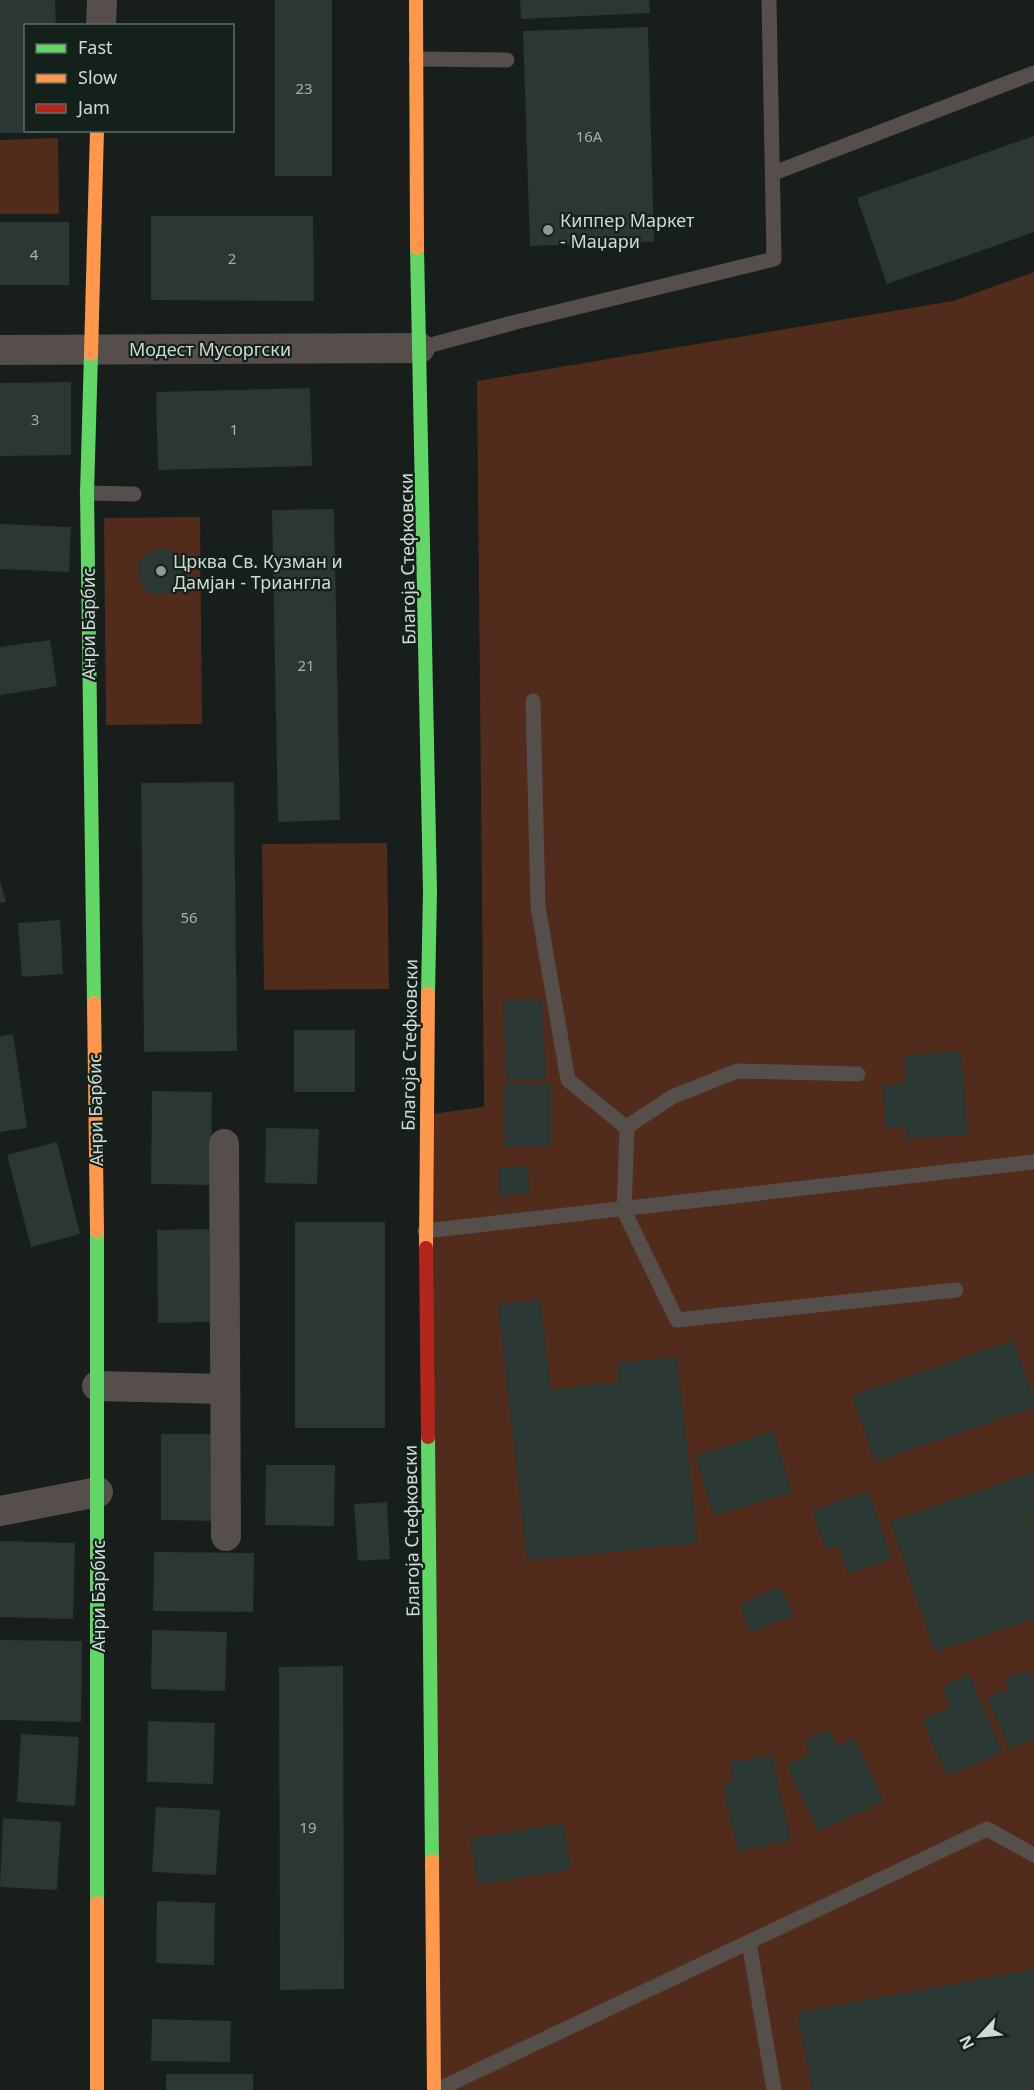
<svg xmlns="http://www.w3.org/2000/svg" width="1034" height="2090" font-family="'Noto Sans',sans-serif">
	<rect width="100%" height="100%" fill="#171e1b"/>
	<path fill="#512b1b" d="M58,138L59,214H0V140Z
		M1034,272V2090H436L425,1115L484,1107L477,381L953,301Z
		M200,517L202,724L106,725L104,518Z
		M387,843L389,989L264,990L262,844Z"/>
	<path fill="#2a3732" d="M0,0H55L56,26H26V130L43,133H0Z
		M275,0H332V176H275Z
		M520,0H649L650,13L521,19Z
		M648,27L654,242L530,246L523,31Z
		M1034,136V232L887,284L857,198Z
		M151,216H313L314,301L151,300Z
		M0,222H69V285H0Z
		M71,382V455L0,456V383Z
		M310,388L312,466L158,470L156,392Z
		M334,509L340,820L278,822L272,510Z
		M0,524L71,527L69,572L0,569Z
		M138 572a23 23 0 1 1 46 0a23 23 0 1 1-46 0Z
		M50,640L57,686L0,695V647Z
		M234,782L237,1051L144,1052L141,783Z
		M0,880L6,902L0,903Z
		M60,920L63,974L22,977L18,923Z
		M542,999L546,1080L506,1081L503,1000Z
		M294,1030H355V1092H294Z
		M13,1034L27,1128L0,1132V1036Z
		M961,1051L968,1134L905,1139V1127L886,1129L882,1086L906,1083L904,1056Z
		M504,1084H551V1147H504Z
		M152,1091L212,1092L211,1185L151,1184Z
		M266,1128L319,1129L317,1184L265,1183Z
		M57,1142L80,1234L31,1247L7,1155Z
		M528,1166L529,1194L500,1196L499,1168Z
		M295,1222H385V1428H295Z
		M209,1229L210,1322L158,1323L157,1230Z
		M540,1299L551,1390L619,1382L617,1363L677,1357L698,1543L527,1561L498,1304Z
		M1013,1340L1034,1399V1407L875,1462L852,1396Z
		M773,1431L792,1492L714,1516L695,1456Z
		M161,1434H216V1521L161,1520Z
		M266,1465H335L334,1526L265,1525Z
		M1034,1472V1516L1031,1517L1034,1527V1619L935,1652L890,1521Z
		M868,1491L892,1559L848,1574L838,1546L826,1550L812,1511Z
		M387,1502L390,1559L358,1561L354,1504Z
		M0,1541L75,1543L73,1619L0,1617Z
		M154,1552L254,1553L253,1612L153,1611Z
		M780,1587L793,1615L752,1633L739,1605Z
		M152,1630L227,1632L225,1691L151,1689Z
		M0,1640L82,1641L81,1722L0,1720Z
		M343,1666L344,1989L280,1990L279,1667Z
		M1028,1670L1034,1683V1739L1010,1749L987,1698L1009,1689L1004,1680Z
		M969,1674L1003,1752L947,1776L922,1720L951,1707L942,1686Z
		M148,1721L215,1723L213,1784L147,1782Z
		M829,1729L837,1746L854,1738L884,1801L818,1832L787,1765L810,1754L804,1741Z
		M21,1734L79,1737L75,1806L17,1802Z
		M772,1754L791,1840L738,1852L723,1785L734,1782L729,1763Z
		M156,1807L220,1810L216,1875L152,1872Z
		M3,1818L61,1822L57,1890L0,1887Z
		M563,1823L571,1869L478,1885L470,1839Z
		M157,1901L215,1903L214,1965L156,1963Z
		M1034,1969V2090H812L797,2013Z
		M152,2019L231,2021L230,2062L151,2061Z
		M166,2074H253V2090H166Z"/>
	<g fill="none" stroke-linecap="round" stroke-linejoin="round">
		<path stroke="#564e4a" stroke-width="15" d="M416,59L507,60
			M774,173L1034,73
			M420,348L516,322L774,259L769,0
			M87,493L134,494
			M533,701L538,907L568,1080L627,1128L624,1211L677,1320L956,1290
			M625,1128L672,1097L737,1071L858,1074
			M425,1231L1034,1162
			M749,1942L774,2090
			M437,2090L987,1829L1034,1855"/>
		<path stroke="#564e4a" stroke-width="30" d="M101,26L102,0
			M0,350L420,348
			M224,1144L226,1536
			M97,1386L224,1389
			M0,1511L98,1492"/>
		<path stroke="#63d668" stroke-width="14" d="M417,248L430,891L428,994
			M91,354L87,493L94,1003
			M97,1231V1903
			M428,1437L432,1861"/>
		<path stroke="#ff974d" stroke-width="14" d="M416,0L417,248
			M91,354L97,130
			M94,1003L97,1231
			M426,1248L428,994
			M432,1861L434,2090
			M97,1903V2090"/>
		<path stroke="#b3261e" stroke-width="14" d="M426,1248L428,1437"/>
	</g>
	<g fill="#909894" stroke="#14211b" stroke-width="2">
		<circle cx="548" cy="230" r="6"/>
		<circle cx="161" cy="571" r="6"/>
	</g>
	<g text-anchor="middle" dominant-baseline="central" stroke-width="4.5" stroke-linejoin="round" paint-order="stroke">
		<g font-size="15" fill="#a7b0ac">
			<text x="304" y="88">23</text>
			<text x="589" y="136">16А</text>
			<text x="34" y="254">4</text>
			<text x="232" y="258">2</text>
			<text x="35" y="419">3</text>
			<text x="234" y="429">1</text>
			<text x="306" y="665">21</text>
			<text x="189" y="917">56</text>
			<text x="308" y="1827">19</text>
		</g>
		<g font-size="18" fill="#d1d9d5" stroke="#14211b" text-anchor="start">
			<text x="560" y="220">Киппер Маркет<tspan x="560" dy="21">- Маџари</tspan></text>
			<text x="173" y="561">Црква Св. Кузман и<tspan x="173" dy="21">Дамјан - Триангла</tspan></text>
		</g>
		<g font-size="18" fill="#d1d9d5" stroke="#14211b">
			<text x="210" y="349">Модест Мусоргски</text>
			<text transform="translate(407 559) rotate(-91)">Благоја Стефковски</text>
			<text transform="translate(88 624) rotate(-90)">Анри Барбис</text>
			<text transform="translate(409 1045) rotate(-89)">Благоја Стефковски</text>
			<text transform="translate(95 1110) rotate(-91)">Анри Барбис</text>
			<text transform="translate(411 1531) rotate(-91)">Благоја Стефковски</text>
			<text transform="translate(98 1596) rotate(-90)">Анри Барбис</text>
		</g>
	</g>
	<rect x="24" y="24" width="210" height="108" fill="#14211b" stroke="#606b65" stroke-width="1.5"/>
	<rect x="36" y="44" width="30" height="9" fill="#63d668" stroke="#606b65" stroke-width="1.5"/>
	<text x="78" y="54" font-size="18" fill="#d1d9d5">Fast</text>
	<rect x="36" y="74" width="30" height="9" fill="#ff974d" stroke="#606b65" stroke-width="1.5"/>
	<text x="78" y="84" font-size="18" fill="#d1d9d5">Slow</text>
	<rect x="36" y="104" width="30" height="9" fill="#b3261e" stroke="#606b65" stroke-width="1.5"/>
	<text x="78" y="114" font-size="18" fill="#d1d9d5">Jam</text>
	<g transform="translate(980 2036) rotate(244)" stroke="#14211b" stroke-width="4.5" paint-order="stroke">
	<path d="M0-4.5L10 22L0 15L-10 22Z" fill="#d1d9d5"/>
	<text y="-9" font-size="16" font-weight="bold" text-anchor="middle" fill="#d1d9d5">N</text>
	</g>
</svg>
